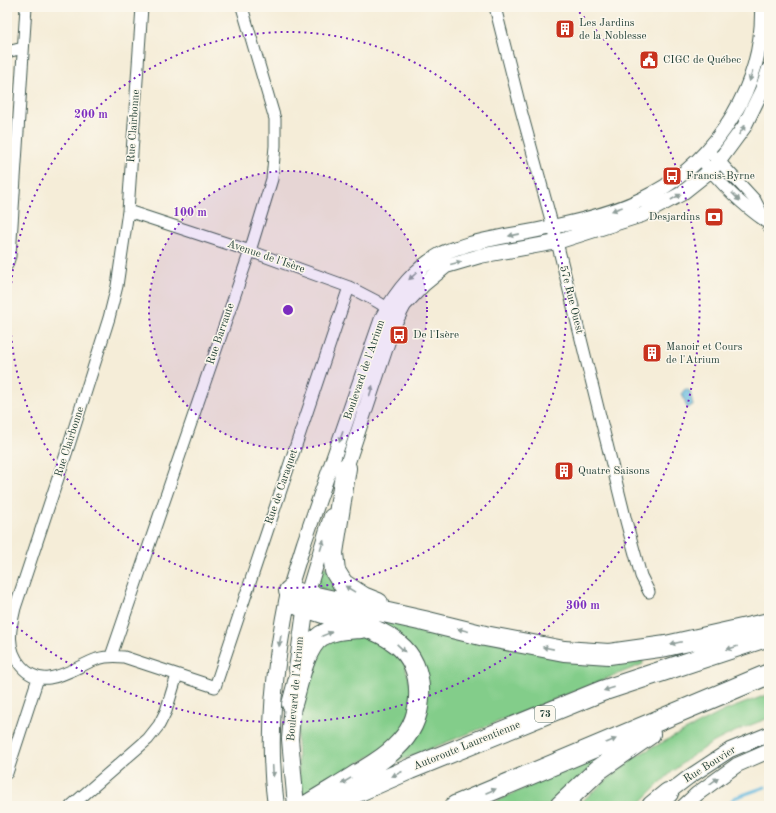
<svg xmlns="http://www.w3.org/2000/svg" width="776" height="813" font-family="'Old Standard TT',serif">
	<rect width="100%" height="100%" fill="#fbf7ec"/>
	<filter id="ink" filterUnits="userSpaceOnUse"><feTurbulence type="fractalNoise" baseFrequency=".025" numOctaves="2"/><feDisplacementMap in="SourceGraphic" scale="8" xChannelSelector="R" yChannelSelector="G"/><feConvolveMatrix kernelMatrix="1 2 1 2 8 2 1 2 1" color-interpolation-filters="sRGB"/></filter>
	<filter id="wash" filterUnits="userSpaceOnUse"><feTurbulence type="fractalNoise" baseFrequency=".012" numOctaves="4" result="noise"/><feDisplacementMap in="SourceGraphic" scale="16" xChannelSelector="R" yChannelSelector="G"/><feGaussianBlur stdDeviation="0.9" result="paint"/><feColorMatrix in="noise" values="0 0 0 0 0 0 0 0 0 0 0 0 0 0 0 0 0 1.4 0 .05"/><feComposite in="paint" operator="in"/></filter>
	<g filter="url(#wash)">
		<rect width="100%" height="100%" fill="#f5edd8"/>
		<path fill="#83cd8a" stroke="#51855f" d="M323,567H326L337,591L335,593L316,587L321,569Z
			M363,614L642,657L643,664L387,766L424,685Z
			M350,633L380,640L403,658L415,701L398,740L300,798L297,741L301,703L316,648Z
			M769,694V718C739,729 709,742 684,762C667,775 652,791 637,806H576L636,756L724,711Z
			M603,752L606,755L552,802L548,806H486Z"/>
		<path fill="#62b8de" stroke="#407a89" d="M686,389L690,391L693,405L687,408L682,393L684,390Z"/>
		<g fill="none" stroke-linecap="round" stroke-linejoin="round">
			<path stroke="#62b8de" stroke-width="3" d="M727,806L734,798L765,787"/>
		</g>
	</g>
	<g filter="url(#ink)">
		<g fill="none" stroke-linecap="round" stroke-linejoin="round">
			<defs>
				<path id="minor" d="M142,7L128,211L117,286L109,318L68,448L15,608C10,629 6,649 21,666C44,693 72,668 97,659C106,656 115,656 124,657L215,687L349,287
					M495,7L521,110L557,242L626,521L641,576L649,592
					M7,52L23,48
					M706,150L719,161L755,200L769,227
					M700,158C719,182 740,204 765,221
					M128,211L250,251L349,287L376,301L394,312
					M7,265L10,256L26,7
					M111,656L250,251L272,179L275,146V119L242,7
					M7,773L38,678
					M71,806L148,739L159,725L166,711L177,675"/>
				<path id="tertiary" d="M343,477L393,326L404,305L424,284L446,266L480,256L557,242L642,215L681,194L710,171L719,161L744,127L762,90L769,69
					M289,591L304,543L382,318C397,291 415,268 443,253C449,250 457,248 463,246C492,237 523,234 552,227C586,220 622,211 652,194C719,158 764,83 762,7
					M307,595L331,516
					M663,799L668,793L689,777L730,750L769,734
					M684,806L697,794L737,765L769,751"/>
				<path id="secondary" d="M297,669L307,597
					M294,692L290,739L296,806
					M276,806C266,735 275,661 289,591"/>
				<path id="motorway" d="M346,468L333,553L335,571L343,584L363,597L378,603
					M289,591L424,621L485,636L564,651L609,654L666,646L769,623
					M300,606C314,610 329,615 343,619C384,632 422,646 419,698C418,719 410,734 395,748C384,759 371,766 358,774C341,785 323,795 306,806
					M292,704C298,685 304,647 321,636C333,629 348,629 361,628
					M325,806L410,769L602,691L769,636
					M455,806L769,674
					M560,806L598,770L650,734
					M652,806L668,793"/>
			</defs>
			<use href="#minor" stroke="#3f574d" stroke-width="13"/>
			<use href="#tertiary" stroke="#3f574d" stroke-width="16"/>
			<use href="#secondary" stroke="#3f574d" stroke-width="18"/>
			<use href="#motorway" stroke="#3f574d" stroke-width="22"/>
			<use href="#minor" stroke="#fff" stroke-width="11"/>
			<use href="#tertiary" stroke="#fff" stroke-width="14"/>
			<use href="#secondary" stroke="#fff" stroke-width="16"/>
			<use href="#motorway" stroke="#fff" stroke-width="20"/>
		</g>
		<defs><path id="oneway-solid" d="M-6-.8H1V-3.2L6.5 0L1 3.2V.8H-6Z"/></defs>
		<g fill="#8f9e9a">
			<use href="#oneway-solid" transform="translate(751 76) rotate(106)"/>
			<use href="#oneway-solid" transform="translate(742 130) rotate(-56)"/>
			<use href="#oneway-solid" transform="translate(676 197) rotate(-30)"/>
			<use href="#oneway-solid" transform="translate(736 197) rotate(46)"/>
			<use href="#oneway-solid" transform="translate(617 209) rotate(160)"/>
			<use href="#oneway-solid" transform="translate(514 235) rotate(169)"/>
			<use href="#oneway-solid" transform="translate(456 263) rotate(-15)"/>
			<use href="#oneway-solid" transform="translate(413 276) rotate(138)"/>
			<use href="#oneway-solid" transform="translate(371 391) rotate(-72)"/>
			<use href="#oneway-solid" transform="translate(341 437) rotate(109)"/>
			<use href="#oneway-solid" transform="translate(322 545) rotate(-73)"/>
			<use href="#oneway-solid" transform="translate(350 589) rotate(-148)"/>
			<use href="#oneway-solid" transform="translate(463 630) rotate(-166)"/>
			<use href="#oneway-solid" transform="translate(327 634) rotate(-22)"/>
			<use href="#oneway-solid" transform="translate(280 641) rotate(100)"/>
			<use href="#oneway-solid" transform="translate(676 643) rotate(168)"/>
			<use href="#oneway-solid" transform="translate(401 648) rotate(44)"/>
			<use href="#oneway-solid" transform="translate(548 648) rotate(-169)"/>
			<use href="#oneway-solid" transform="translate(732 648) rotate(162)"/>
			<use href="#oneway-solid" transform="translate(609 689) rotate(162)"/>
			<use href="#oneway-solid" transform="translate(611 741) rotate(-23)"/>
			<use href="#oneway-solid" transform="translate(273 771) rotate(86)"/>
			<use href="#oneway-solid" transform="translate(397 774) rotate(156)"/>
			<use href="#oneway-solid" transform="translate(346 781) rotate(148)"/>
			<use href="#oneway-solid" transform="translate(714 781) rotate(-36)"/>
			<use href="#oneway-solid" transform="translate(491 791) rotate(-23)"/>
		</g>
	</g>
	<circle cx="288" cy="310" r="139" fill="#7b2cbf" fill-opacity=".12"/>
	<g fill="none" stroke="#7b2cbf" stroke-width="2" stroke-dasharray="2 4">
		<circle cx="288" cy="310" r="139"/>
		<circle cx="288" cy="310" r="278"/>
		<path d="M575 8A417 417 0 0 1 9 620"/>
	</g>
	<defs>
		<symbol id="building-square" viewBox="-11 -11 22 22"><rect x="-9" y="-9" width="18" height="18" rx="4" fill="#c8321e" stroke="#fbf7ec"/><path d="M-4-6H4V6H1V3H-1V6H-4ZM-2.5-4.3h1.7v1.8h-1.7ZM.8-4.3h1.7v1.8H.8ZM-2.5-1h1.7V.8h-1.7ZM.8-1h1.7V.8H.8Z" fill="#fff"/></symbol>
		<symbol id="civic-square" viewBox="-11 -11 22 22"><rect x="-9" y="-9" width="18" height="18" rx="4" fill="#c8321e" stroke="#fbf7ec"/><path d="M-.6-6.5H3V-4.5H.6V-3L4-1V1h2V6H-6V1h2V-1L-.6-3ZM-1.2 2.5V6h2.4V2.5Z" fill="#fff"/></symbol>
		<symbol id="bus-square" viewBox="-11 -11 22 22"><rect x="-9" y="-9" width="18" height="18" rx="4" fill="#c8321e" stroke="#fbf7ec"/><path d="M-5-6H5V4H4V6H2V4H-2V6H-4V4H-5ZM-3.5-4V0h7V-4ZM-3.5 1.2v1.5H-2V1.2ZM2 1.2v1.5H3.5V1.2Z" fill="#fff"/></symbol>
		<symbol id="bank-square" viewBox="-11 -11 22 22"><rect x="-9" y="-9" width="18" height="18" rx="4" fill="#c8321e" stroke="#fbf7ec"/><path d="M-6-4H6V4H-6ZM0-2.3a2.3 2.3 0 1 0 0 4.6a2.3 2.3 0 1 0 0-4.6Z" fill="#fff"/></symbol>
	</defs>
	<g fill-rule="evenodd">
		<use href="#building-square" x="554" y="18" width="22" height="22"/>
		<use href="#civic-square" x="638" y="49" width="22" height="22"/>
		<use href="#bus-square" x="661" y="165" width="22" height="22"/>
		<use href="#bank-square" x="703" y="206" width="22" height="22"/>
		<use href="#bus-square" x="388" y="324" width="22" height="22"/>
		<use href="#building-square" x="641" y="342" width="22" height="22"/>
		<use href="#building-square" x="553" y="460" width="22" height="22"/>
	</g>
	<g text-anchor="middle" dominant-baseline="central" stroke-width="3" stroke-linejoin="round" paint-order="stroke">
		<rect fill="#fbf7ec" stroke="#61756b" stroke-width="1" x="535" y="706" width="20" height="16" rx="3"/>
		<g font-size="10" font-weight="bold" fill="#1f3d34">
			<text x="545" y="714">73</text>
		</g>
		<g font-size="11" fill="#1f3d34" stroke="#fbf7ec" text-anchor="start">
			<text x="579" y="23">Les Jardins<tspan x="579" dy="13">de la Noblesse</tspan></text>
			<text x="663" y="60">CIGC de Québec</text>
			<text x="686" y="176">Francis-Byrne</text>
			<text x="700" y="217" text-anchor="end">Desjardins</text>
			<text x="413" y="335">De l'Isère</text>
			<text x="666" y="347">Manoir et Cours<tspan x="666" dy="13">de l'Atrium</tspan></text>
			<text x="578" y="471">Quatre Saisons</text>
		</g>
		<g font-size="11" fill="#1f3d34" stroke="#fbf7ec">
			<text transform="translate(134 126) rotate(-86)">Rue Clairbonne</text>
			<text transform="translate(266 257) rotate(19)">Avenue de l'Isère</text>
			<text transform="translate(571 300) rotate(76)">57e Rue Ouest</text>
			<text transform="translate(221 334) rotate(-71)">Rue Barraute</text>
			<text transform="translate(365 370) rotate(-71)">Boulevard de l'Atrium</text>
			<text transform="translate(70 442) rotate(-72)">Rue Clairbonne</text>
			<text transform="translate(282 487) rotate(-71)">Rue de Caraquet</text>
			<text transform="translate(296 689) rotate(-85)">Boulevard de l'Atrium</text>
			<text transform="translate(467 746) rotate(-22)">Autoroute Laurentienne</text>
			<text transform="translate(710 765) rotate(-32)">Rue Bouvier</text>
		</g>
	</g>
	<circle cx="288" cy="310" r="6" fill="#7b2cbf" stroke="#fbf7ec" stroke-width="2"/>
	<g font-size="12" text-anchor="middle" font-weight="bold" fill="#7b2cbf" stroke="#fbf7ec" stroke-width="3" stroke-linejoin="round" paint-order="stroke">
		<text x="91" y="118">200 m</text>
		<text x="190" y="216">100 m</text>
		<text x="583" y="609">300 m</text>
	</g>
	<rect width="776" height="813" fill="none" stroke="#fbf7ec" stroke-width="24"/>
</svg>
